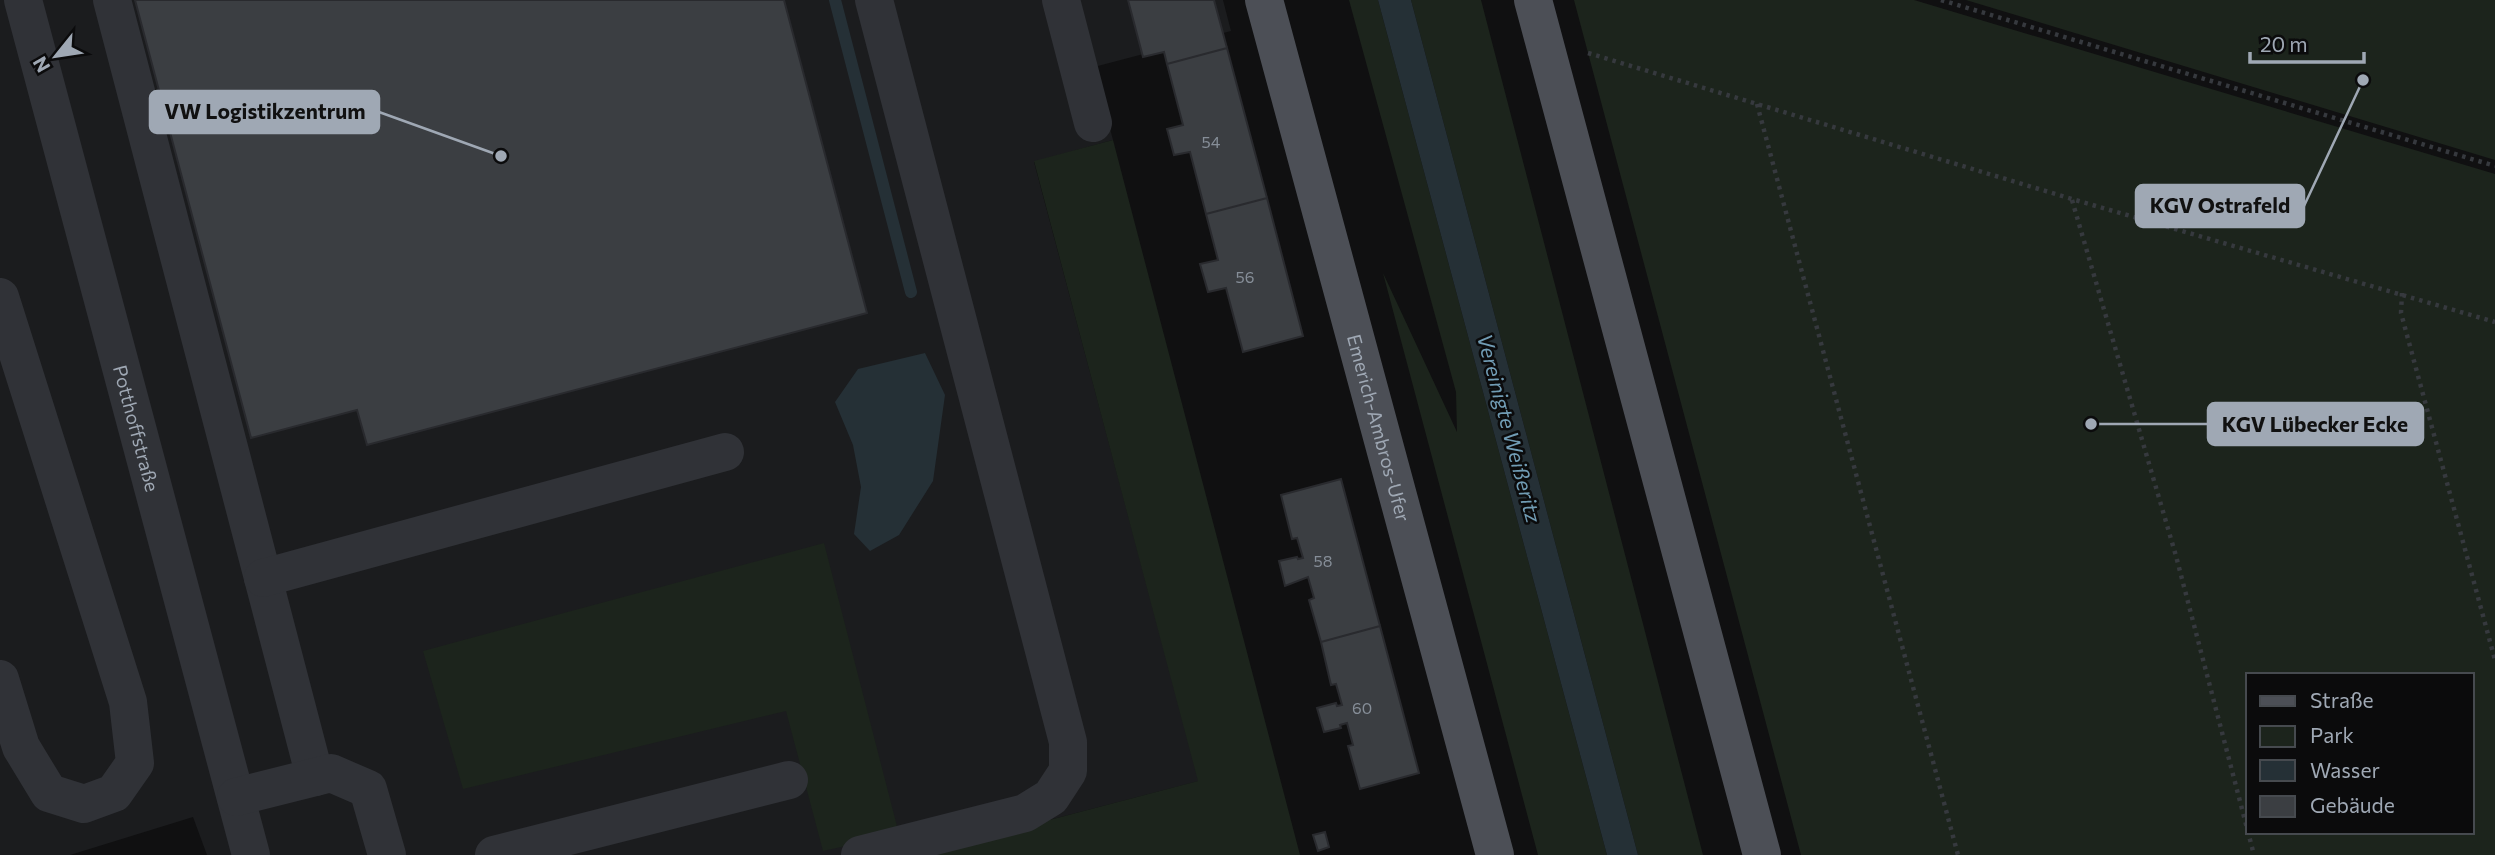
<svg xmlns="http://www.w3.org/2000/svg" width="2495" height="855" font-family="Commissioner,sans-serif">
	<rect width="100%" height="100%" fill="#101011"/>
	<path fill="#1b1c1e" d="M0,0H1223L1231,31L1094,67L1113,140L1034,162L1199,781L916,855H207L193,817L70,855H0Z"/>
	<path fill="#1c241c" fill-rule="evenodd" d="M1349,0H1378L1607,855H1538L1383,273L1457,432L1456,392Z
		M1411,0H1481L1703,855H1638Z
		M1574,0H1914L2495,174V855H1801ZM2248,675H2472V832H2248Z
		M1966,0H2495V160Z
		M1113,140L1300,855H916L1198,781L1034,161Z
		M824,543L899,834L823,851L786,711L463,789L423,651Z"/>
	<path fill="#253036" d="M1378,0H1411L1638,855H1607Z
		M925,353L945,395L933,481L899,535L870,551L854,534L861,487L853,445L835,402L858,369Z"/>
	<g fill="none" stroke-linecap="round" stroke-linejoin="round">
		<path stroke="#253036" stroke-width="12" d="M835,0L911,292"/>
	</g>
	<path fill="#3b3e42" stroke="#292a2e" stroke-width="2" d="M135,0H784L867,313L367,445L357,410L251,438Z
		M1128,0H1214L1227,48L1167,64L1164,52L1143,57Z
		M1227,48L1267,198L1206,214L1190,152L1174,155L1167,129L1183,125L1167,64Z
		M1267,198L1303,336L1243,352L1226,288L1208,292L1200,264L1218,260L1206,214Z
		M1341,479L1380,626L1321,642L1309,600L1314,598L1308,577L1285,586L1279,561L1297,557L1298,559L1303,558L1297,538L1292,539L1281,495Z
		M1380,626L1419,773L1360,789L1348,746L1353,745L1347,723L1340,725L1341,728L1324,732L1317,708L1336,703L1337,706L1342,705L1336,684L1331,685L1321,642Z
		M1325,832L1329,847L1318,851L1313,835Z"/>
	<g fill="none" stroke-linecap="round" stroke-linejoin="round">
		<path stroke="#36393e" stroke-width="4.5" stroke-dasharray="3.5 5" stroke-linecap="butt" d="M1941,0L2495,166
			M1588,53L2072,199L2495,322
			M1757,104L1958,855
			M2072,200L2176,556L2254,855
			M2402,293L2401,313L2495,660"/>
		<g stroke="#303237" stroke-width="38">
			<path id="s1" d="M23,0L251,855"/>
			<path d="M112,0L315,777"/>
			<path d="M1061,0L1093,123"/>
			<path d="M0,297L128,702L135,763L114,793L84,804L49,793L21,747L0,679"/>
			<path d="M263,578L725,452"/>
			<path d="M236,797L331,773L368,789L387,855"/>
			<path d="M494,855L789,780"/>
			<path d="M860,855L1025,813L1051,797L1068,771V742L874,0"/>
		</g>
		<g stroke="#4c4f56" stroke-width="38">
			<path id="s2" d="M1264,0L1495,855"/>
			<path d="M1533,0L1762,855"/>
		</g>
	</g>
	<g text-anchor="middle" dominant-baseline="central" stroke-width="5" stroke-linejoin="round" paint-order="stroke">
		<g font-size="16" fill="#868e98">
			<text x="1211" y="141">54</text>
			<text x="1245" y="276">56</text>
			<text x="1323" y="560">58</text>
			<text x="1362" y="707">60</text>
		</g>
		<g font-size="19" fill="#9fa8b4" stroke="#0b0b0c">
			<text stroke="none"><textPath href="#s1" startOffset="443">Potthoffstraße</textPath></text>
			<text stroke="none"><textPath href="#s2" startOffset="443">Emerich-Ambros-Ufer</textPath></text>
		</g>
		<g font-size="21" font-style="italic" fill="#719cb4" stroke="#0b0b0c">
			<text transform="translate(1510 428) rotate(75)">Vereinigte Weißeritz</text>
		</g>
	</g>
	<path fill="none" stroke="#9fa8b4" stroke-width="2.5" d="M501 156L379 112M2363 80L2304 206M2091 424L2208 424"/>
	<g fill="#9fa8b4" stroke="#0b0b0c" stroke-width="2.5">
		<circle cx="501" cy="156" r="7"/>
		<circle cx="2363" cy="80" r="7"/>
		<circle cx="2091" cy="424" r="7"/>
	</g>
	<g fill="#9fa8b4" stroke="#9fa8b4" stroke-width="2.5">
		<rect x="150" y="91" width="229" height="42" rx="7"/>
		<rect x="2136" y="185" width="168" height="42" rx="7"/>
		<rect x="2208" y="403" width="215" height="42" rx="7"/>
	</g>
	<g font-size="21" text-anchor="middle" font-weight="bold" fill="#111">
		<text x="265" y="119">VW Logistikzentrum</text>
		<text x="2220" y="213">KGV Ostrafeld</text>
		<text x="2315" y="432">KGV Lübecker Ecke</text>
	</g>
	<rect x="2246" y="673" width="228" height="161" fill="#0b0b0c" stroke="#464a4f" stroke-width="2"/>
	<rect x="2260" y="696" width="35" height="10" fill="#4c4f56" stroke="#464a4f" stroke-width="2"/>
	<text x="2310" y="708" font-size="21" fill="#9fa8b4">Straße</text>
	<rect x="2260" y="726" width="35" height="21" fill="#1c241c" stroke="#464a4f" stroke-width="2"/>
	<text x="2310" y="743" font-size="21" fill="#9fa8b4">Park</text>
	<rect x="2260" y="760" width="35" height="21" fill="#253036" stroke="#464a4f" stroke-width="2"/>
	<text x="2310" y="778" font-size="21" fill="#9fa8b4">Wasser</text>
	<rect x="2260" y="796" width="35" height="21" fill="#3b3e42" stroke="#464a4f" stroke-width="2"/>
	<text x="2310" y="813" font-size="21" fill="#9fa8b4">Gebäude</text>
	<g transform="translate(56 56) rotate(240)" stroke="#0b0b0c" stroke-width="5" paint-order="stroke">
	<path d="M0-5L12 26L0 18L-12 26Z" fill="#9fa8b4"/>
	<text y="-10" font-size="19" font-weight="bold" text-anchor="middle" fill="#9fa8b4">N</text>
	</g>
	<path d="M2250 52v10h114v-10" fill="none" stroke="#9fa8b4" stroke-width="3.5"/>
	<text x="2260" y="52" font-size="21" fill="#9fa8b4" stroke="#0b0b0c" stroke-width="5" paint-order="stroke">20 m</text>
</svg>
